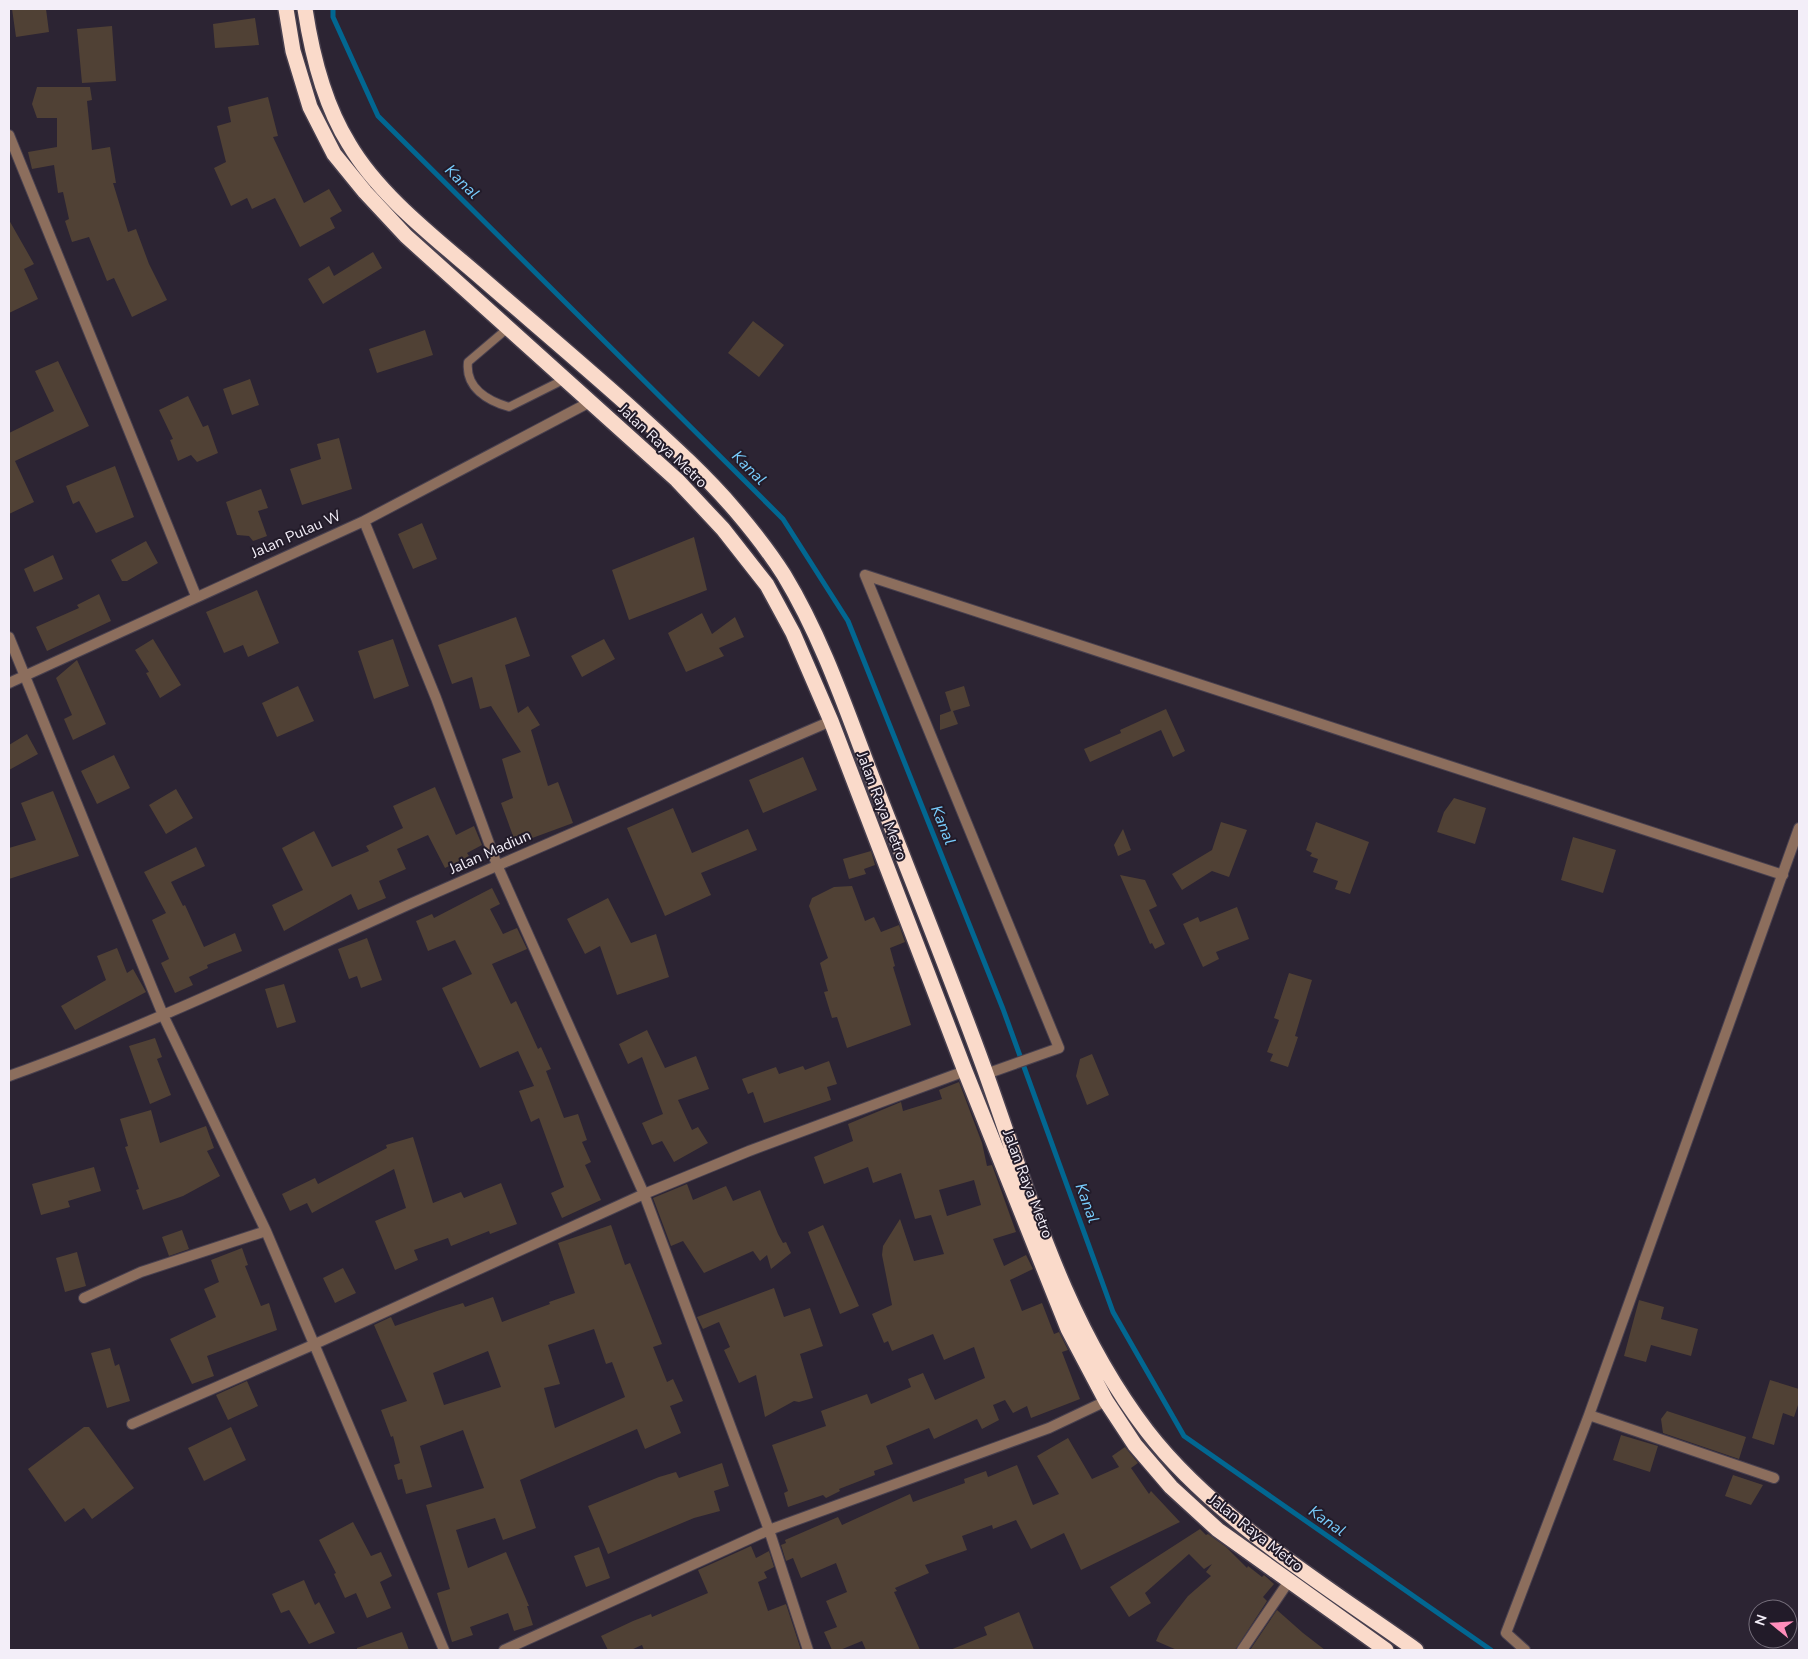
<svg xmlns="http://www.w3.org/2000/svg" width="1808" height="1659" font-family="'Nunito Sans',sans-serif">
	<rect width="100%" height="100%" fill="#2c2433"/>
	<g fill="none" stroke-linecap="round" stroke-linejoin="round">
		<path stroke="#026791" stroke-width="5" d="M333,9V17L378,116L783,519L848,621L1003,1009L1113,1312L1184,1436L1491,1650"/>
	</g>
	<path fill="#504135" fill-rule="evenodd" d="M12,9H46L49,32L16,37Z
		M255,18L259,45L215,48L213,24Z
		M112,26L116,81L82,83L77,29Z
		M37,87H90L92,100L87,101L92,150L110,147L116,183H113L128,232L136,229L149,264L167,300L132,317L114,278L107,281L89,237L72,242L65,221L69,219L63,192L58,193L54,165L32,169L28,152L57,147V118H37L32,104Z
		M268,97L278,136L273,137L304,203L329,189L342,211L330,218L335,228L300,247L275,198L252,209L247,198L231,206L214,168L226,162L217,126L231,122L228,107Z
		M9,220L34,264L24,269L38,299L9,313Z
		M373,252L382,268L323,304L308,279L329,266L334,276Z
		M753,321L784,345L759,377L728,353Z
		M425,330L433,355L377,373L369,349Z
		M58,361L89,426L15,461L34,502L9,514V433L54,411L35,371Z
		M250,379L259,405L232,415L223,389Z
		M188,396L203,427L208,425L218,453L197,462L191,455L178,461L170,440L173,439L159,410Z
		M339,438L352,489L302,505L290,469L321,459L317,444Z
		M115,466L134,517L96,533L79,501L73,504L66,486Z
		M261,489L268,508L258,511L267,536L253,541L249,536L237,535L226,502Z
		M422,523L437,559L413,569L398,534Z
		M694,537L707,590L629,620L612,570Z
		M146,541L158,563L127,581H122L111,560Z
		M53,555L63,579L34,592L24,569Z
		M257,590L279,643L248,657L243,645L224,653L206,612Z
		M99,594L111,621L47,651L36,627L79,608L77,605Z
		M702,613L712,634L735,617L744,637L719,648L724,656L686,672L668,633Z
		M516,617L530,656L505,665L518,713L528,706L540,725L531,730L548,786L558,782L573,823L516,844L501,803L513,798L502,759L521,752L491,706L480,709L472,677L452,684L438,645Z
		M153,639L181,685L160,698L146,673L149,672L135,650Z
		M393,639L409,686L374,699L358,651Z
		M604,639L615,659L582,677L571,656Z
		M77,660L106,724L73,740L64,719L72,715L56,678Z
		M298,686L314,721L277,737L262,703Z
		M964,686L970,706L953,711L958,724L940,730V715L951,711L945,692Z
		M1166,709L1185,751L1173,757L1161,730L1090,762L1084,749L1121,733L1120,730Z
		M27,734L38,754L9,770V745Z
		M114,755L130,788L97,804L81,771Z
		M803,757L817,790L763,813L749,780Z
		M435,787L456,835L474,826L482,845L467,853L469,856L445,868L428,835L397,849L406,869L379,881L386,898L358,910L351,894L284,931L272,905L303,890L282,848L314,831L332,867L369,851L366,846L403,828L393,806Z
		M176,789L193,818L166,834L149,805Z
		M53,791L79,856L9,879V848L36,840L21,803Z
		M1454,798L1486,808L1475,844L1437,832L1444,812Z
		M673,808L692,853L748,829L757,850L701,873L711,895L665,916L627,828Z
		M1221,822L1247,830L1229,877L1212,871L1182,890L1172,874L1212,850Z
		M1316,822L1369,842L1350,894L1335,889L1338,881L1313,872L1318,859L1310,856L1312,853L1306,850Z
		M1123,829L1131,850L1118,856L1114,845Z
		M1573,837L1616,850L1603,893L1561,880Z
		M196,847L205,866L171,882L183,906L185,905L204,947L235,933L242,951L207,965L208,968L189,977L193,985L175,993L161,963L169,959L152,920L166,913L144,872Z
		M871,851L875,865L864,869L866,874L849,879L843,859Z
		M1120,875L1145,880L1157,906L1149,910L1165,944L1155,949L1152,943L1150,944Z
		M852,886L865,921L874,917L881,932L899,925L905,942L890,948L895,966L893,967L911,1025L847,1048L837,1017L832,1018L824,992L828,991L820,963L828,958L809,906L812,898L834,887Z
		M492,888L500,904L490,909L503,934L517,928L527,949L492,964L511,1004L516,1001L538,1049L541,1047L551,1069L546,1071L564,1118L578,1114L587,1140L582,1142L591,1162L585,1165L601,1200L562,1218L551,1193L564,1187L539,1118L531,1122L519,1091L534,1086L518,1051L480,1068L442,988L472,974L455,940L428,951L416,921L432,914L434,918Z
		M608,898L631,943L656,934L669,977L617,995L600,946L585,954L567,919Z
		M1237,907L1249,939L1216,952L1219,959L1203,967L1183,924L1198,917L1200,922Z
		M367,938L382,980L361,988L357,976L349,979L338,949Z
		M117,948L127,973L133,969L146,992L75,1030L61,1006L106,980L97,956Z
		M1289,973L1312,980L1295,1036L1298,1037L1288,1067L1270,1061L1273,1054L1267,1052L1279,1020L1274,1018Z
		M284,984L296,1022L277,1028L265,989Z
		M647,1030L665,1068L696,1056L709,1089L678,1100L692,1130L698,1127L708,1143L674,1162L662,1141L652,1145L642,1123L663,1114L642,1057L628,1064L619,1044Z
		M155,1038L162,1057L157,1059L171,1095L150,1104L129,1046Z
		M1092,1054L1109,1095L1087,1105L1076,1076L1080,1059Z
		M829,1061L837,1084L827,1087L831,1100L764,1123L753,1092L748,1094L742,1079L776,1067L779,1074L803,1066L805,1070Z
		M959,1082L982,1143L987,1166L992,1165L1016,1232L993,1239L1004,1266L1026,1255L1033,1269L1010,1280L1022,1311L1042,1303L1054,1334L1059,1332L1068,1350L1062,1352L1080,1399L1031,1418L1027,1406L1013,1413L1005,1400L993,1405L999,1420L982,1429L977,1419L934,1439L929,1428L886,1446L893,1464L874,1471L875,1475L839,1489L840,1491L826,1498L823,1495L788,1507L784,1493L788,1491L772,1445L826,1426L821,1411L867,1394L871,1404L911,1387L908,1379L923,1373L935,1400L985,1378L974,1347L944,1360L933,1334L892,1351L888,1341L884,1343L872,1314L892,1305L882,1255L883,1246L900,1219L914,1261L944,1254L931,1215L915,1219L901,1173L873,1183L868,1167L824,1184L814,1157L853,1141L848,1124L901,1102L903,1111L942,1099L939,1090ZM974,1180L981,1205L947,1216L939,1190Z
		M151,1110L160,1143L206,1126L214,1148L207,1151L220,1176L183,1196L143,1210L136,1190L139,1189L125,1147L128,1146L120,1119Z
		M413,1137L433,1203L461,1192L464,1198L501,1183L517,1224L490,1234L489,1231L451,1246L448,1238L414,1250L418,1260L395,1270L375,1221L406,1208L394,1169L312,1213L307,1203L290,1211L282,1194L315,1178L318,1184L387,1148L386,1145Z
		M94,1167L101,1191L68,1201L70,1207L41,1215L32,1184Z
		M687,1184L693,1200L726,1186L733,1201L760,1190L778,1234L783,1243L786,1242L791,1253L771,1269L767,1255L760,1261L753,1251L704,1273L683,1241L671,1246L653,1198Z
		M611,1225L625,1265L630,1263L662,1344L653,1347L667,1382L673,1379L683,1401L670,1406L681,1433L645,1449L637,1429L520,1480L536,1528L503,1540L495,1518L456,1530L468,1568L506,1552L529,1606H527L533,1625L514,1631L508,1613L470,1627L473,1635L452,1642L437,1593L450,1589L426,1505L484,1488L463,1430L420,1446L432,1487L406,1494L402,1479L398,1480L394,1465L400,1463L393,1436L391,1437L381,1410L407,1401L374,1325L391,1317L395,1326L437,1311L463,1303L465,1307L493,1297L502,1322L550,1304L549,1302L575,1293L558,1243ZM594,1329L606,1364L612,1362L625,1397L555,1428L544,1388L560,1384L548,1345ZM488,1351L501,1387L444,1405L433,1373Z
		M823,1225L859,1306L840,1314L808,1232Z
		M182,1230L189,1249L169,1256L162,1237Z
		M242,1248L248,1265L245,1266L261,1306L269,1303L277,1330L207,1356L214,1376L192,1384L170,1339L216,1317L204,1289L219,1282L211,1260Z
		M77,1252L86,1286L65,1292L56,1258Z
		M343,1268L356,1293L335,1303L323,1278Z
		M774,1288L784,1317L810,1308L823,1346L800,1354L813,1398L799,1402L794,1401L765,1417L756,1375L739,1383L724,1350L730,1347L719,1322L703,1329L697,1317Z
		M1639,1300L1664,1307L1661,1319L1698,1329L1691,1356L1651,1345L1646,1362L1624,1356Z
		M110,1348L115,1366L119,1364L130,1401L107,1408L91,1353Z
		M1770,1380L1799,1389V1402L1794,1417L1783,1413L1774,1445L1752,1438Z
		M247,1381L258,1406L228,1420L216,1395Z
		M1667,1411L1746,1437L1739,1459L1663,1433L1661,1419Z
		M84,1427H89L134,1488L92,1519L84,1508L65,1522L28,1469Z
		M231,1427L246,1460L204,1481L188,1448Z
		M1621,1435L1658,1446L1650,1472L1613,1460Z
		M1068,1438L1092,1479L1119,1467L1112,1456L1125,1447L1138,1463L1131,1468L1149,1494L1151,1491L1180,1522L1081,1570L1064,1533L1031,1549L1016,1520L993,1529L992,1525L962,1536L967,1550L925,1565L929,1573L895,1588L897,1591L894,1592L920,1650H866L862,1641L840,1650H832L824,1632L837,1627L826,1601L847,1592L836,1563L801,1578L793,1558L786,1561L781,1545L786,1543L785,1540L838,1517L842,1525L910,1494L913,1502L965,1483L964,1479L986,1471L988,1477L1017,1465L1033,1505L1059,1494L1037,1456Z
		M722,1463L729,1486L714,1491L720,1511L694,1518L608,1554L588,1506L659,1477L676,1472L679,1478Z
		M1733,1475L1763,1485L1751,1505L1725,1496Z
		M353,1522L371,1556L381,1552L392,1576L380,1582L391,1608L367,1618L356,1593L345,1598L334,1574L336,1573L319,1540Z
		M1200,1529L1206,1535L1208,1534L1226,1547L1247,1568L1248,1566L1262,1577L1264,1575L1274,1584L1263,1597L1267,1601L1235,1650H1177L1156,1641L1160,1632L1188,1596L1211,1576L1206,1572L1212,1564L1204,1569L1189,1554L1145,1593L1151,1603L1129,1617L1110,1587Z
		M751,1546L756,1558L769,1551L774,1567L764,1572L767,1578L758,1582L768,1611L786,1604L801,1650H644L642,1645L631,1650H608L601,1636L633,1621L651,1614L652,1617L708,1593L698,1570Z
		M599,1547L610,1578L586,1587L574,1556Z
		M304,1580L315,1605L319,1602L335,1633L309,1644L289,1610L281,1613L272,1594Z
		M1277,1610L1303,1633L1325,1650H1250Z
		M1019,1612L1034,1650H950L987,1635L984,1627Z
		M402,1632L409,1650H357V1648Z"/>
	<g fill="none" stroke-linecap="round" stroke-linejoin="round">
		<defs>
			<path id="lane" d="M508,328L468,362C465,388 488,401 509,407L565,379"/>
			<path id="street" d="M9,135L196,596
				M364,521L436,698L497,865L644,1194L769,1530L808,1650
				M865,575L1783,875
				M865,575L1059,1048L986,1074
				M9,637L163,1015L266,1231L444,1650
				M9,683L364,521L590,402
				M9,1076C146,1027 277,964 410,904C550,842 691,782 831,721
				M84,1298L141,1272L266,1231
				M1589,1415L1799,828
				M132,1424L315,1344L644,1194L749,1151L965,1071
				M504,1650L769,1530L1049,1428L1106,1401
				M1242,1650L1289,1581
				M1525,1650L1506,1633L1589,1415L1774,1478"/>
			<path id="highway" d="M286,9L293,51L310,107L334,154L365,192L406,236L677,480L723,529L767,585L793,633L831,721L965,1071L1068,1329L1106,1401L1135,1445L1171,1487L1218,1530L1386,1650
				M305,9C312,55 324,104 349,144C379,195 434,237 478,275C532,322 587,368 640,416C673,446 706,476 735,510C752,530 770,553 784,575C821,636 845,706 870,772C908,871 948,969 984,1068C1030,1196 1063,1321 1147,1431C1214,1518 1326,1586 1416,1650"/>
		</defs>
		<use href="#lane" stroke="#48404f" stroke-width="10"/>
		<use href="#street" stroke="#48404f" stroke-width="12"/>
		<use href="#highway" stroke="#48404f" stroke-width="18"/>
		<use href="#lane" stroke="#8c6e5d" stroke-width="8"/>
		<use href="#street" stroke="#8c6e5d" stroke-width="10"/>
		<use href="#highway" stroke="#fadaca" stroke-width="15"/>
	</g>
	<g text-anchor="middle" dominant-baseline="central" stroke-width="4" stroke-linejoin="round" paint-order="stroke">
		<g font-size="15" fill="#f3eef8" stroke="#221b29">
			<text transform="translate(663 446) rotate(43)">Jalan Raya Metro</text>
			<text transform="translate(296 534) rotate(-24)">Jalan Pulau W</text>
			<text transform="translate(882 806) rotate(69)">Jalan Raya Metro</text>
			<text transform="translate(490 852) rotate(-24)">Jalan Madiun</text>
			<text transform="translate(1028 1184) rotate(69)">Jalan Raya Metro</text>
			<text transform="translate(1256 1533) rotate(38)">Jalan Raya Metro</text>
		</g>
		<g font-size="16" font-style="italic" fill="#78ccfc" stroke="#221b29">
			<text transform="translate(462 182) rotate(45)">Kanal</text>
			<text transform="translate(749 468) rotate(45)">Kanal</text>
			<text transform="translate(943 825) rotate(68)">Kanal</text>
			<text transform="translate(1087 1203) rotate(70)">Kanal</text>
			<text transform="translate(1327 1521) rotate(35)">Kanal</text>
		</g>
	</g>
	<rect width="1808" height="1659" fill="none" stroke="#f3eef8" stroke-width="20"/>
	<g transform="translate(1773 1624) rotate(288)"><circle r="24" fill="#221b29" stroke="#766f7c"/>
	<path d="M0-4L9 19L0 12L-9 19Z" fill="#ff8ebb"/>
	<text y="-8" font-size="14" font-weight="bold" text-anchor="middle" fill="#f3eef8">N</text>
	</g>
</svg>
